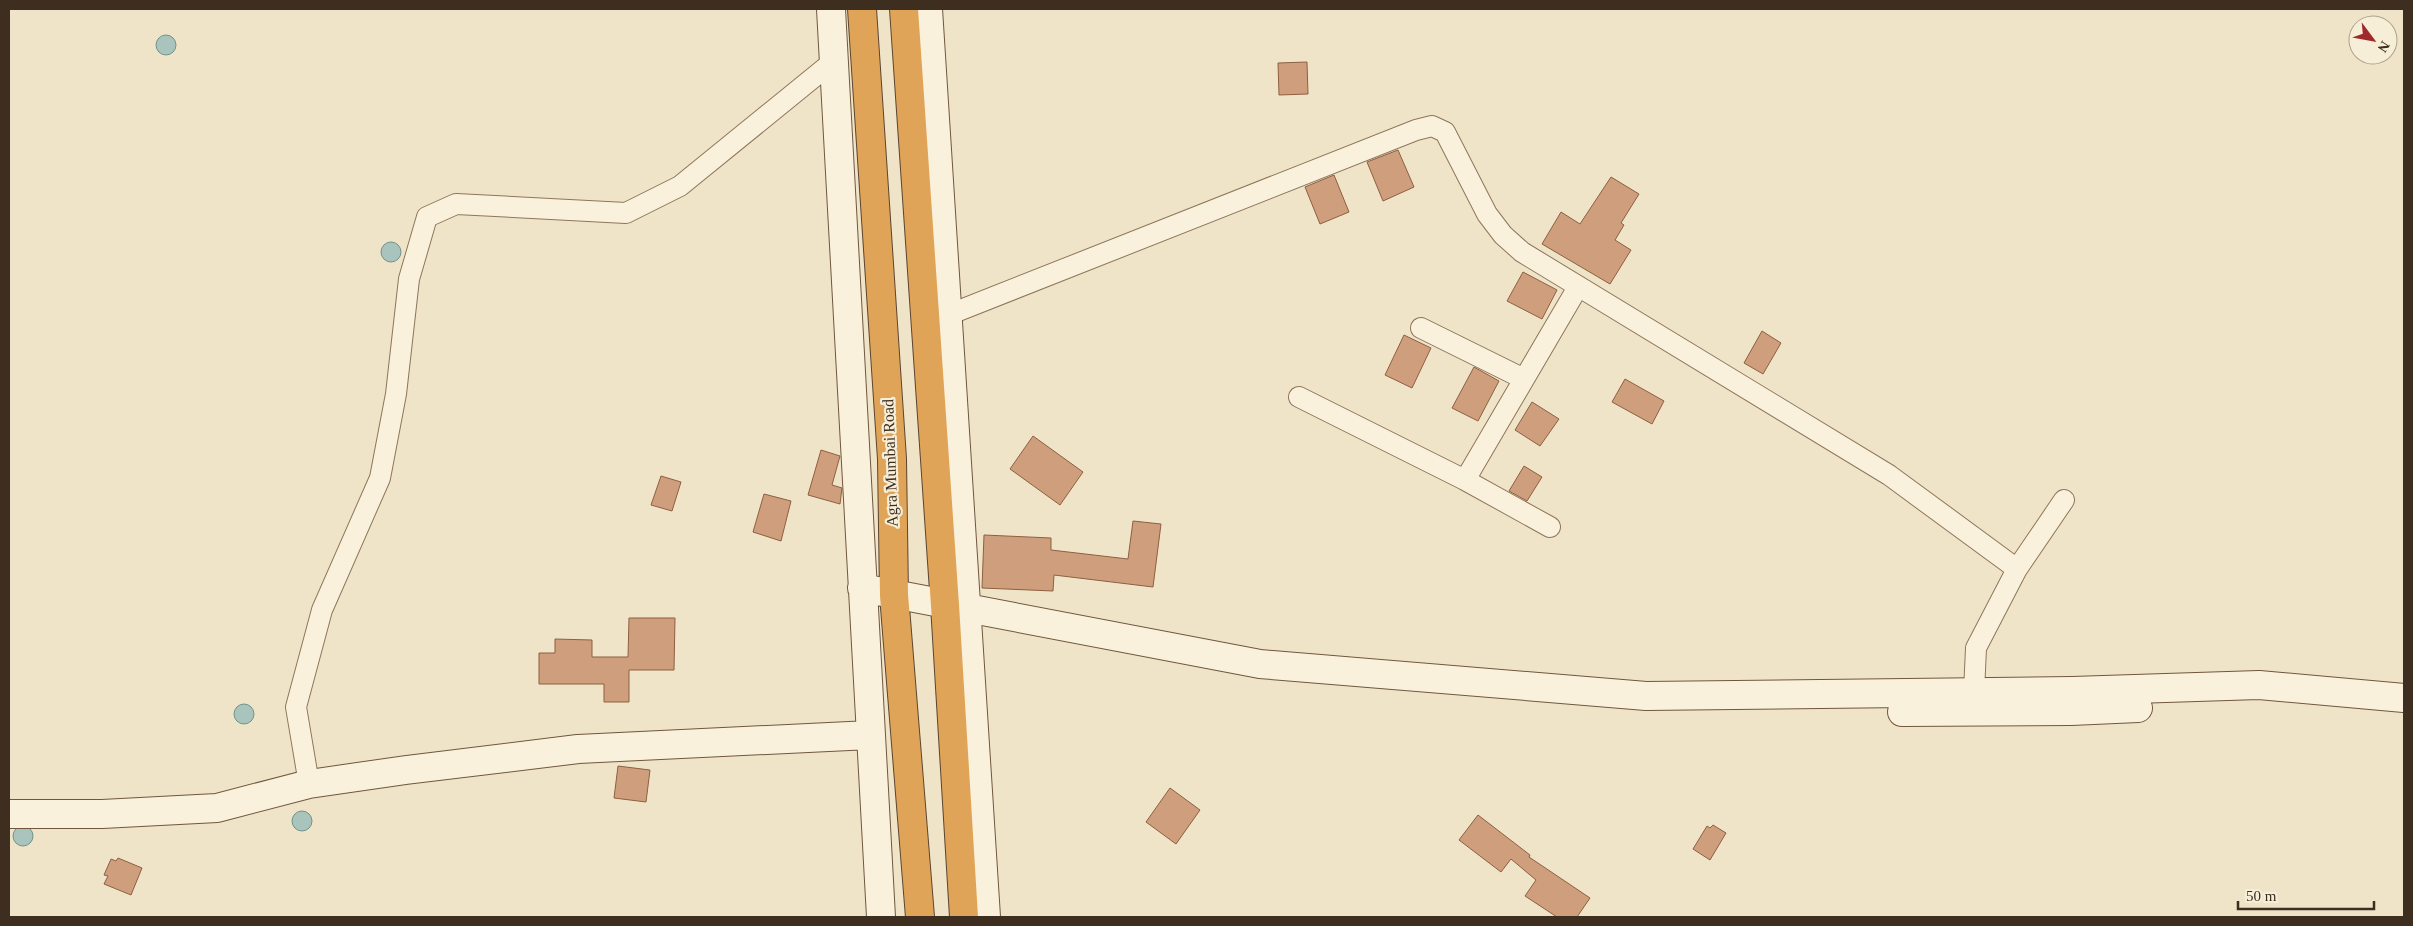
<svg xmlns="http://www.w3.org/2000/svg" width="2413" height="926" font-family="'Times New Roman',serif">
	<rect width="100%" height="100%" fill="#f0e4c8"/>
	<path fill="#a9c4bc" stroke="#6f938a" d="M156 45a10 10 0 1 1 20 0a10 10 0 1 1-20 0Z
		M381 252a10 10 0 1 1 20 0a10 10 0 1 1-20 0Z
		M234 714a10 10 0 1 1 20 0a10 10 0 1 1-20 0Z
		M292 821a10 10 0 1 1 20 0a10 10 0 1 1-20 0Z
		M13 836a10 10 0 1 1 20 0a10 10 0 1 1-20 0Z"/>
	<path fill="#cf9f7d" stroke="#8d5f41" d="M1307,62L1308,94L1279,95L1278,63Z
		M1398,150L1414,187L1383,201L1367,162Z
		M1334,175L1349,212L1320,224L1305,187Z
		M1611,177L1639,194L1621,223L1624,225L1615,240L1631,250L1610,284L1542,244L1561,212L1580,224Z
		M1523,272L1557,290L1542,319L1507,301Z
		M1762,331L1781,343L1763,374L1744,363Z
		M1404,335L1431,348L1412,388L1385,375Z
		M1474,367L1499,381L1478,421L1452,408Z
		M1625,379L1664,401L1652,424L1612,402Z
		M1532,402L1559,419L1540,446L1515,430Z
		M1033,436L1083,472L1060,505L1010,469Z
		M821,450L840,456L832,485L842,488L840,504L808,495Z
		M1524,466L1542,477L1527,501L1509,491Z
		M661,476L681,482L672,511L651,505Z
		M764,494L791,501L781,541L753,532Z
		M1133,521L1161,524L1153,587L1054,575L1053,591L982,588L984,535L1051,538V550L1128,559Z
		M629,618H675L674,670H629V702H604V684H539V653H555V639L592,640V657H628Z
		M618,766L650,770L646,802L614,798Z
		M1170,788L1200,810L1176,844L1146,822Z
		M1478,815L1530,855L1529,857L1590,898L1577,917H1557L1525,896L1536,880L1511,859L1501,872L1459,840Z
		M1713,825L1726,833L1710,860L1693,849L1707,826L1710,828Z
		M118,858L142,868L131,895L104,884L108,876L104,875L111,859L116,861Z"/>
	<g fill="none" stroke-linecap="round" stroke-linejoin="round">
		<defs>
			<path id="street" d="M948,315L1416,130L1432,126L1445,132L1487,214L1503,235L1522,252L1889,475L2017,569
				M1421,328L1524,379
				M1299,397L1465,480L1578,287
				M1465,480L1550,527
				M1974,692L1976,648L2017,569L2064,500
				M309,784L296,707L322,610L380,478L396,394L409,279L427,217L456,204L626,213L680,186L835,60"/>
			<path id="secondary" d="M831,9L881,917
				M928,9L986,917
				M862,588L1260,664L1646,696L2072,691L2259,685L2404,698
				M1902,712L2071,711L2138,708
				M9,814H102L217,808L309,784L406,770L578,749L870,735"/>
			<path id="highway" d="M862,9L892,459L894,595L920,917
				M904,9L945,605L964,917"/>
		</defs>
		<use href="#street" stroke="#8d765c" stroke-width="22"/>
		<use href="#secondary" stroke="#6f573f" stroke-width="30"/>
		<use href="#highway" stroke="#5b4430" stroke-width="30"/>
		<use href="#street" stroke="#faf1dc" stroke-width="20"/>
		<use href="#secondary" stroke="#faf1dc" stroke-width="28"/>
		<use href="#highway" stroke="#e0a458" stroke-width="28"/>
	</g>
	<g text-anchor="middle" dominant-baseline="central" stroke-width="4.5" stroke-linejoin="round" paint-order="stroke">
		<g font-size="16" fill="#3d2e20" stroke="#f7eed8">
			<text transform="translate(890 463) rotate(-92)">Agra Mumbai Road</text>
		</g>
	</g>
	<rect width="2413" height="926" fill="none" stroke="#3d2e20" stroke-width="20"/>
	<g transform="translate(2373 40) rotate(122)"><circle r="24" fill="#f7eed8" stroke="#ada18e"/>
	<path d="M0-4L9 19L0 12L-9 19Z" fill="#9e2a2b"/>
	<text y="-8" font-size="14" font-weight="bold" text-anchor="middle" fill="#3d2e20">N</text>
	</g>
	<path d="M2238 901v8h136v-8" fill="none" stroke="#3d2e20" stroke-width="2.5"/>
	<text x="2246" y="901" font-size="15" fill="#3d2e20" stroke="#f7eed8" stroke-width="4" paint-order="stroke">50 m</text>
</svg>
